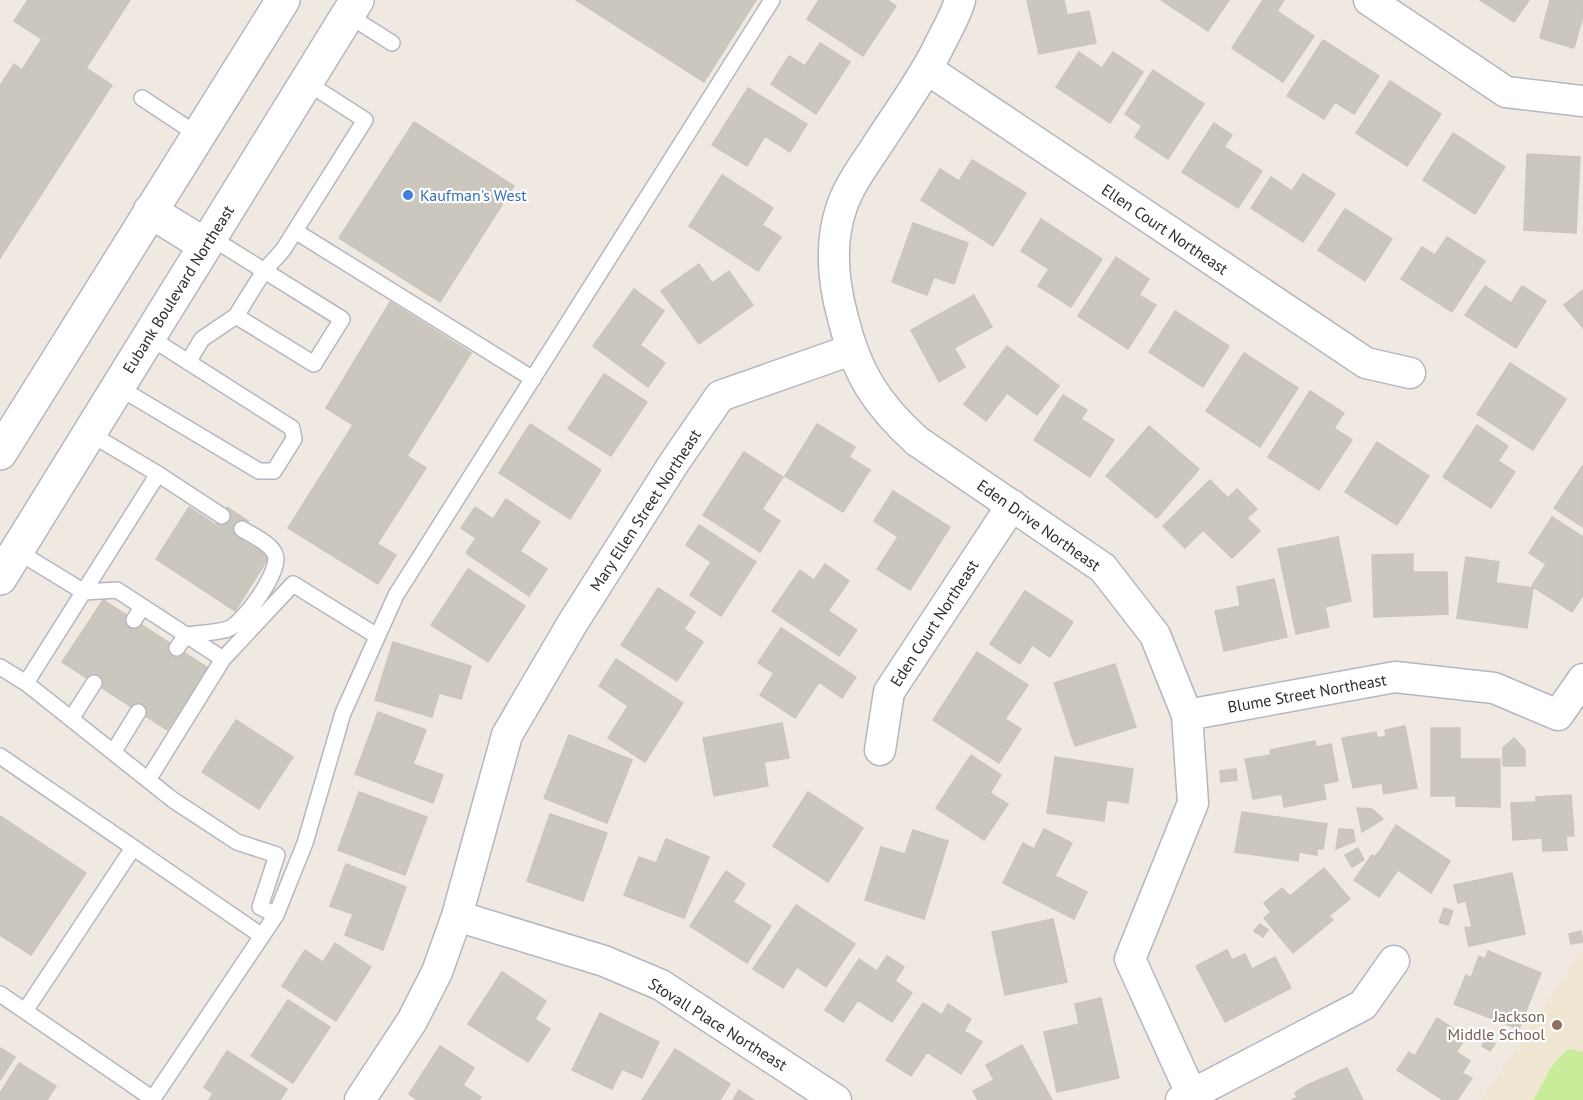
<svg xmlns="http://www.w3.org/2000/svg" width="1583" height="1100" font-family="'PT Sans',sans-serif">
	<rect width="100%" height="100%" fill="#efe9e1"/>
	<path fill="#f0e6d1" d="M1583,949V1100H1481Z"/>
	<path fill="#c9ec9a" d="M1569,1049L1583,1052V1100H1533C1546,1081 1550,1062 1569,1049Z"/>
	<path fill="#cbc7bf" stroke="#cbc5ba" stroke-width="1.5" d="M28,0H130L86,68L112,85L0,258V86L14,64L22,70L42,39L14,21Z
		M576,0H756L704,82Z
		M819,0H887L896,6L863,56L807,19Z
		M1027,0H1064L1067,15L1089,11L1096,43L1039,54Z
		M1161,0H1229L1208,31Z
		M1263,0H1284L1277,11L1314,36L1283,82L1232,48Z
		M1480,0H1529L1514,22Z
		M1550,0H1583V16L1574,48L1540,38Z
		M1323,40L1379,76L1354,114L1335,102L1324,119L1287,96Z
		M820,43L850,62L816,114L771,84L789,56L805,66Z
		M1079,52L1102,68L1113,52L1143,72L1110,123L1056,87Z
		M1153,70L1204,104L1168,159L1135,137L1142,126L1125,114Z
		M1390,81L1441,114L1407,166L1356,133Z
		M748,88L807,124L790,152L765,136L747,166L712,145Z
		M414,122L514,186L440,302L339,238Z
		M1214,123L1232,135L1224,147L1262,171L1238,208L1182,172Z
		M1453,133L1505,167L1475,214L1423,180Z
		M1527,154L1580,157L1576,233L1524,230Z
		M972,160L1026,193L993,246L921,200L940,169L959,181Z
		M1303,174L1335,194L1303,242L1251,208L1271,177L1292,191Z
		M722,175L773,208L762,225L781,237L758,271L689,226Z
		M1345,209L1392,239L1365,281L1318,250Z
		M1041,219L1102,259L1071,307L1038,286L1049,269L1021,251Z
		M913,223L968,243L954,284L934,277L927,295L892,282Z
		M1447,237L1485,261L1452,312L1401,279L1422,247L1435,255Z
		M1116,257L1149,279L1139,295L1156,305L1128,349L1078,316Z
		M699,264L712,283L729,271L753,305L699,344L661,291Z
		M1485,286L1511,303L1522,286L1546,301L1516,348L1465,315Z
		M634,289L664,311L640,345L665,363L648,387L593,346Z
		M1583,290V328L1564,305Z
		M974,295L992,327L954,348L965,367L939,382L911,330Z
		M390,302L471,353L407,456L426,468L377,544L396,555L378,584L288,528L353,425L326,408Z
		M1175,311L1229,346L1203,387L1149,352Z
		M1007,346L1059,386L1037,415L1007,393L986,421L964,404Z
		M1244,353L1298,388L1260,447L1206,411Z
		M1510,363L1566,399L1533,450L1477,414Z
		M604,374L647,402L611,456L568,429Z
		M1310,391L1344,413L1334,428L1352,440L1319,490L1268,457Z
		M1063,395L1087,410L1081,419L1114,440L1090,477L1034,440Z
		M530,424L601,470L570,519L499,473Z
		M817,424L855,447L849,457L870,470L843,512L785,476Z
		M1477,425L1508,446L1498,461L1515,472L1491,508L1443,477Z
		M1149,426L1199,469L1157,518L1106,476Z
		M1377,442L1429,476L1397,525L1345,492Z
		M744,452L783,477L762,509L780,521L760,552L703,515Z
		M1583,465V527L1554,508Z
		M1210,480L1228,498L1237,489L1257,509L1247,518L1260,531L1232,558L1203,530L1185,548L1163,526Z
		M893,491L950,527L910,590L877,569L898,537L874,521Z
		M506,499L540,522L520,551L547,569L529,596L466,553L476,538L461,528L475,507L493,519Z
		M189,507L216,525L227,507L248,521L237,537L269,557L235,611L156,559Z
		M1552,517L1583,537V595L1572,612L1532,586L1546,564L1529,553Z
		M699,525L756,562L721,616L690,595L711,562L686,545Z
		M1338,537L1351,601L1325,607L1329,627L1296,634L1278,549Z
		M1413,554V572H1447L1448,614L1374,617L1372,555Z
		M1466,557L1499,562L1496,583L1533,588L1527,628L1457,618Z
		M825,564L849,581L828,611L857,630L839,656L772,611L800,570L814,580Z
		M468,569L525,606L488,662L431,625Z
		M1274,579L1287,637L1224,651L1215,611L1240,606L1237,587Z
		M658,588L695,612L684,629L703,642L677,681L621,645Z
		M1025,591L1073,622L1050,657L1032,645L1020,664L990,644Z
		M103,600L208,668L167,730L62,662Z
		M781,628L856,677L842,698L819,682L795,718L760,695L774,673L758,663Z
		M393,642L471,666L461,699L439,693L432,717L375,700Z
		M977,652L1028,685L1005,719L1021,729L999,763L933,720Z
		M616,659L683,703L645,762L608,738L628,706L599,686Z
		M1115,664L1136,727L1075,746L1054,683Z
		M378,712L426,730L413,764L443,775L433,803L355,774Z
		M236,720L293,757L259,809L202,772Z
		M782,723L789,758L764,762L768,786L714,796L703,738Z
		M1405,726L1417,788L1384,794L1382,783L1353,788L1342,738L1376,732L1377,738L1386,736L1385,730Z
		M1431,728H1460V759H1500V807L1456,806V796H1431Z
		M569,735L632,760L607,823L544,798Z
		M1514,738L1525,750V766H1503V748Z
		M1315,741L1316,747L1331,744L1338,781L1323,784L1326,799L1284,807L1282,794L1253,799L1245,759L1271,755L1270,750Z
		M971,755L1001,775L990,793L1008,804L984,840L936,808Z
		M1055,757L1133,769L1128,803L1107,800L1104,821L1047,813Z
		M1236,769L1237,780L1221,782L1220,771Z
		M359,792L427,817L405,875L338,850Z
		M808,792L863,828L828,882L773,846Z
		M1571,795L1574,836H1566L1567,850L1543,851L1542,838L1513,840L1511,803L1536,802V797Z
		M1357,808L1372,809L1383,819L1362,832Z
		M1242,812L1327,824L1323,849H1317V855L1299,852L1298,861L1235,852Z
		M550,814L607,833L583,901L527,881Z
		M0,816L86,873L31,955L0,935Z
		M1396,825L1450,861L1431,893L1398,870L1379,897L1354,880L1372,855L1374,857L1380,851Z
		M1044,829L1072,843L1055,876L1087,892L1074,919L1003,883L1023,843L1034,849Z
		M1339,829L1353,830L1355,841L1336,849Z
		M913,830L948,841L924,919L865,900L881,847L905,854Z
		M666,839L709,857L684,918L624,895L639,857L656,863Z
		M1358,848L1364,860L1352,867L1345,855Z
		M346,864L406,887L383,950L345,935L353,914L330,906Z
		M1324,868L1350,899L1329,916L1333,920L1293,953L1264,918L1271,912L1264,903L1282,888L1290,896Z
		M726,871L745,884L733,902L771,926L747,963L690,926Z
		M1512,873L1525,934L1469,946L1465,928L1472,927L1466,901L1458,903L1454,885Z
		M796,905L855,944L826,987L797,967L783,988L753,969Z
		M1444,908L1453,911L1448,925L1439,922Z
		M1053,919L1067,982L1005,995L992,932Z
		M1260,924L1268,930L1263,937L1254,931Z
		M1581,931L1583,942L1571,944L1569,934Z
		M335,943L371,967L336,1021L282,986L305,950L323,962Z
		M1227,950L1232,960L1245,954L1252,969L1275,957L1291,988L1225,1022L1196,966Z
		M1488,951L1541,973L1519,1029L1454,1004L1466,975L1471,978L1479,956L1485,959Z
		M887,956L904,967L895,981L912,993L892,1022L858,1000L843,1022L825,1010L859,959L877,971Z
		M502,972L546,1001L535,1019L550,1029L528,1062L468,1024Z
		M1101,998L1119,1078L1057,1092L1044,1032L1079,1024L1075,1004Z
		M288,1000L330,1027L293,1083L251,1056Z
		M923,1003L942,1015L948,1004L971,1019L964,1031L982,1042L961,1074L927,1052L911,1076L886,1060Z
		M600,1013L659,1042L642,1078L622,1069L612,1089L572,1070Z
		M1437,1018L1466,1037L1456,1052L1470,1061L1462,1073L1472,1078L1457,1100H1443L1397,1070L1409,1052L1415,1056Z
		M1487,1038L1495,1044L1490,1051L1482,1046Z
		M1022,1045L1052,1100H978L973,1091L994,1080L986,1065Z
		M440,1046L474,1068L463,1085L481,1097L479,1100H417L409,1094Z
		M0,1048L15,1057L0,1080Z
		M675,1049L730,1084L720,1100H642Z
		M227,1051L287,1089L280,1100H209L213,1094L204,1087Z
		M19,1063L56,1086L47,1100H0V1093Z
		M1347,1068L1363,1100H1292L1297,1097L1295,1093L1307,1085Z
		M739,1090L754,1100H733Z"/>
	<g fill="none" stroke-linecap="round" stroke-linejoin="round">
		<defs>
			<path id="lane" d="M348,15L392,43
				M142,98L198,135
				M295,231L533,379
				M210,237L342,319L314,364L236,316L264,271L283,250L365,120L306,82
				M188,362L202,339L236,316
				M118,387L259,471H274L294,439L292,428L149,337
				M158,474L222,516
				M17,551L84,592L117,590L223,659
				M134,620L142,607
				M177,648L186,635C199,633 215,633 228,629C243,624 282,570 275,554C270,543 252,535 242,529
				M0,667L26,683L148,780L223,659L293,584L377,636
				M26,683L158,474L89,433
				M71,719L94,683
				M114,751L138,712
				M0,756L262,936
				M148,780L173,800L237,842L277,855L260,907L276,915
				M0,994L153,1099
				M25,1011L133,848
				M152,1100L276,915L305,843L343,713L396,595L772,0"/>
			<path id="street" d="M960,0C955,18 945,33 937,50C919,85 895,117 874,150C862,168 849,186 842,206C829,243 833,282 843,318C856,372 876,404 917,441L1103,568L1155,635L1187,715L1193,803L1130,959L1194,1100
				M1369,0L1506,92L1583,101
				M927,69L1366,363L1410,373
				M1187,715L1395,677L1494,688L1558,715L1583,679
				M880,750L889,692L1012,505
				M457,916L604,961L661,985L836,1100
				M360,1100L412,1021L437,972L457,916L507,735L572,624L674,463L720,396L851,350
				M1181,1100L1363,1005L1394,961"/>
			<path id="secondary" d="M150,211L205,245
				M0,453L283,0
				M0,578L357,0"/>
		</defs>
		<use href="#lane" stroke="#b4b7c1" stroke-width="18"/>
		<use href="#street" stroke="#b4b7c1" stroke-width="33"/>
		<use href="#secondary" stroke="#b4b7c1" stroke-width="36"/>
		<use href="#lane" stroke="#fff" stroke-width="15"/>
		<use href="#street" stroke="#fff" stroke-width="30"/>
		<use href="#secondary" stroke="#fff" stroke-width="33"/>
	</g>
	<circle fill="#3f7fe0" stroke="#fff" stroke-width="2" cx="408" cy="195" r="6"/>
	<circle fill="#8d6e63" stroke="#fff" stroke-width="2" cx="1557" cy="1025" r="6"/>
	<g text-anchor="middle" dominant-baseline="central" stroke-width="4.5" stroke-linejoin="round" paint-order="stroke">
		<g font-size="16" fill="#366cbe" stroke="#fff" text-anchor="start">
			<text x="420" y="195">Kaufman's West</text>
		</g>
		<g font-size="16" fill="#2e2e2e" stroke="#fff">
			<text transform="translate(1165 229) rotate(34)">Ellen Court Northeast</text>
			<text transform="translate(178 289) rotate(-58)">Eubank Boulevard Northeast</text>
			<text transform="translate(645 510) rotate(-57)">Mary Ellen Street Northeast</text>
			<text transform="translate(1039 525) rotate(35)">Eden Drive Northeast</text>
			<text transform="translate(934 623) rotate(-57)">Eden Court Northeast</text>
			<text transform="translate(1307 693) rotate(-10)">Blume Street Northeast</text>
			<text transform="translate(718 1024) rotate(32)">Stovall Place Northeast</text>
		</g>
		<g font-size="16" fill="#785e54" stroke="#fff" text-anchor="end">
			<text x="1545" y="1016">Jackson<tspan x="1545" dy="18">Middle School</tspan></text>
		</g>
	</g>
</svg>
